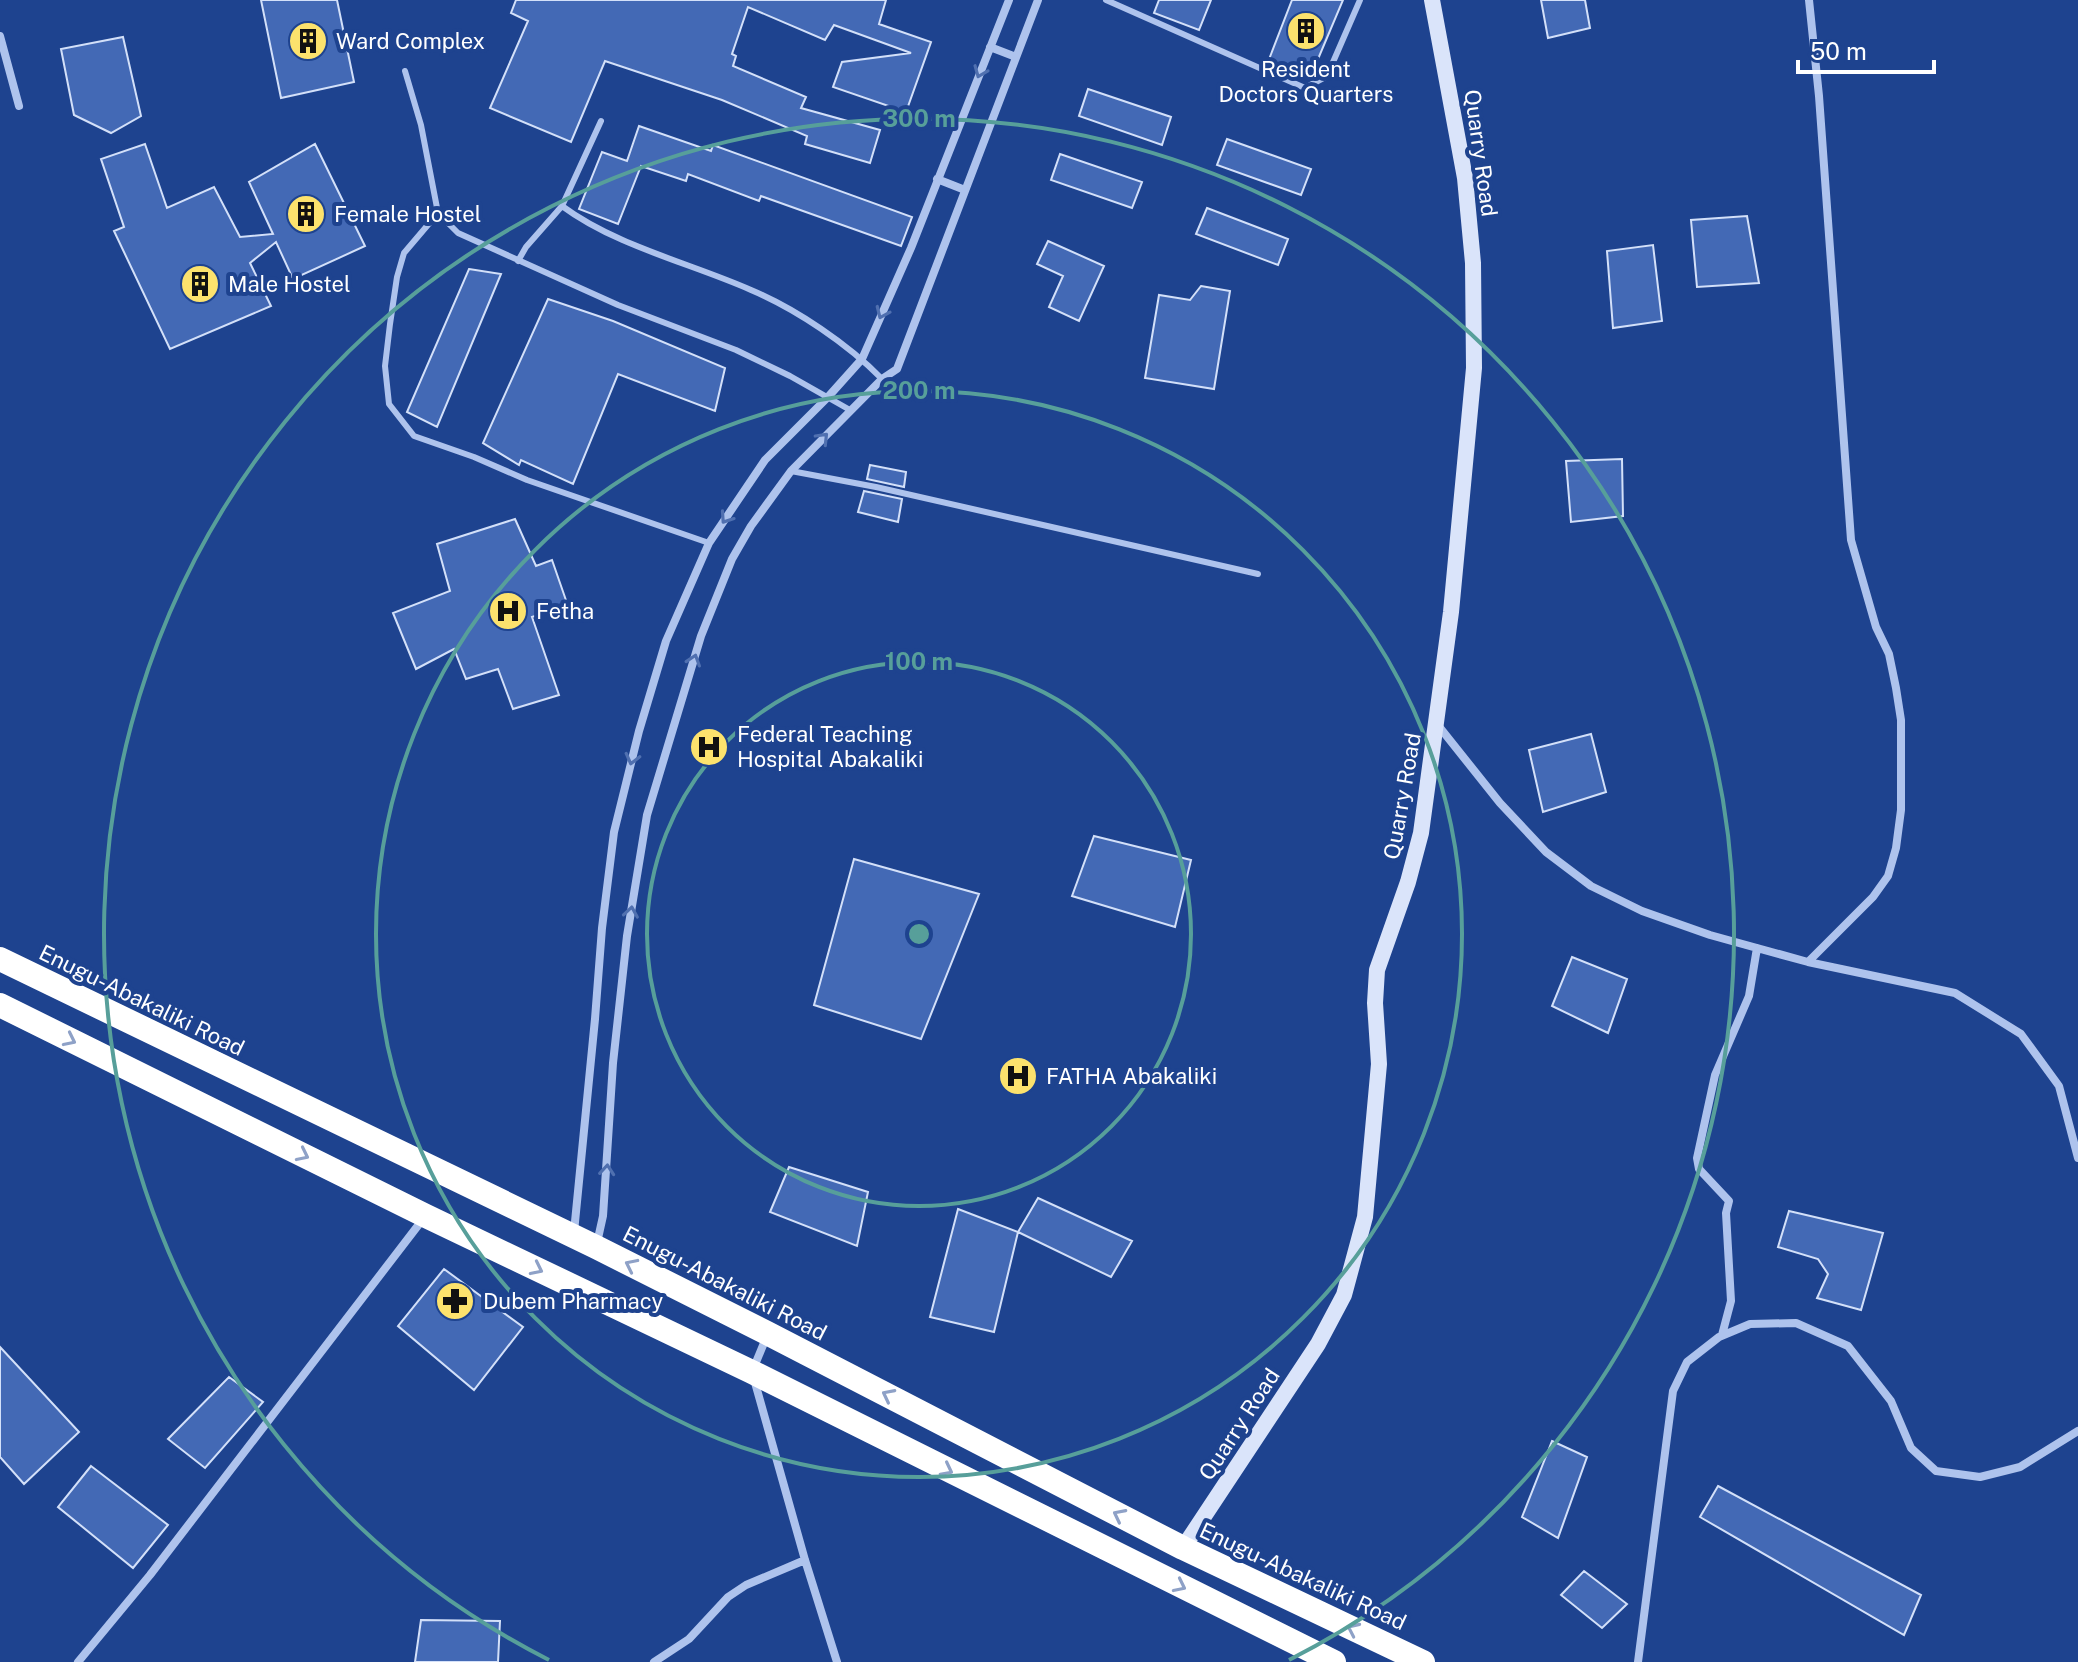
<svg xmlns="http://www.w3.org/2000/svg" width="2078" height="1662" font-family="'Public Sans',sans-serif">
	<rect width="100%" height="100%" fill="#1e438f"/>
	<path fill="#4369b5" stroke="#d3e0f9" stroke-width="2" d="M261,0H337L354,82L281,98Z
		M516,0H886L879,24L931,42L906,112L833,87L842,62L911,53L834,25L825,40L748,7L732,54L736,56L733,66L806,97L801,108L880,130L870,163L805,144L807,136L722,100L605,61L571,142L490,108L528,21L511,13Z
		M1159,0H1211L1199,30L1154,13Z
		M1292,0H1343L1310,78L1268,62Z
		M1541,0H1585L1590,28L1548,38Z
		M123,37L141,116L111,133L74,115L61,49Z
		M1088,89L1171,117L1162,145L1079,116Z
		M639,126L711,151L713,145L912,217L901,246L761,196L759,201L688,174L686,181L641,166L618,224L579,209L602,152L627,161Z
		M1227,139L1311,169L1301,195L1217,165Z
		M145,144L167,208L214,187L240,237L273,234L249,182L315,144L365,246L293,279L276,242L250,263L271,306L170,349L114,231L124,227L101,159Z
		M1060,154L1142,182L1132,208L1051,180Z
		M1207,208L1288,239L1278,265L1196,234Z
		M1747,216L1759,283L1697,287L1691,220Z
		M1048,241L1104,266L1079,321L1049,307L1063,276L1037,264Z
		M1653,245L1662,321L1613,328L1607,251Z
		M469,269L501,274L437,427L407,412Z
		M1201,286L1230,291L1214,389L1145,378L1159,295L1190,300Z
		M548,299L613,321L725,368L715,411L618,374L573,484L521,460L519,465L483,443Z
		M1622,459L1623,516L1571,522L1566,461Z
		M870,465L906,472L904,487L867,479Z
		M864,491L902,499L898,522L858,512Z
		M515,519L536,566L552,560L568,606L532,617L559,695L513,709L498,669L466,679L454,649L416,669L393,613L450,591L437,544Z
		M1591,734L1606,792L1543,812L1529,750Z
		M1094,836L1191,860L1175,927L1072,896Z
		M854,859L979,894L921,1039L814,1005Z
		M1572,957L1627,979L1608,1033L1552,1006Z
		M789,1167L868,1192L857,1246L770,1212Z
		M1038,1198L1132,1241L1111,1277L1018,1232Z
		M958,1209L1018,1232L994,1332L930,1317Z
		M1789,1211L1883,1233L1861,1310L1817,1298L1828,1274L1818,1259L1778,1247Z
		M444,1269L523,1327L474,1390L398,1326Z
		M0,1347L79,1432L24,1484L0,1457Z
		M229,1377L263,1402L205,1468L168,1439Z
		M1552,1441L1587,1457L1558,1538L1522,1517Z
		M91,1466L168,1525L133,1568L58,1507Z
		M1718,1486L1921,1595L1904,1635L1700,1517Z
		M1584,1571L1627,1604L1602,1628L1561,1595Z
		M421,1620L500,1621L498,1662H415Z"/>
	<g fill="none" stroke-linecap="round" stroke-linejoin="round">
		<path stroke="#aec3ed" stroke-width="6" d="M1106,0L1305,88L1327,76L1360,0
			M405,71L421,125L438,213L458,233L618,305L736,350L790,376L850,410
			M601,121L562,206C616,246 690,263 751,290C796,309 848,344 882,379
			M438,213L404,253L397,277L390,324L385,366L389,404L414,436L474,457L527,480L709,543
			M518,261L526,247L562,206
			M791,471L876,487L1258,574"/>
		<path stroke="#aec3ed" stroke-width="8" d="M0,36L19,106
			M990,47L1016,57
			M937,179L965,190
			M1437,724L1500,803L1546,852L1591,886L1642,911L1710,935L1808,962L1955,993L2021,1034L2059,1086L2078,1158
			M1808,962L1873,897L1888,876L1896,848L1901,810V720L1896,688L1889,654L1876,627L1851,540L1819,96L1809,0
			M574,1232L595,1019L602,928L614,832L639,731L666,641L709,543L765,460L828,397L862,359L911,248L1009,0
			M597,1243L603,1216L613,1063L627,936L647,815L701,636L732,559L751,526L791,471L882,379L897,369L1038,0
			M1722,1335L1731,1301L1726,1213L1729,1201L1699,1169L1697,1158L1715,1075L1749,996L1757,948
			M766,1338L752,1372L805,1560L837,1662
			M78,1662L150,1575L423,1219
			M654,1662L689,1639L728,1597L746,1585L805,1560
			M1638,1662L1673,1391L1687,1362L1719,1337L1750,1324L1796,1323L1848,1346L1891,1401L1911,1448L1936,1471L1980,1477L2020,1467L2078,1431"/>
		<path stroke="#dae4fa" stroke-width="16" d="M1183,1548L1318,1344L1344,1295L1365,1217L1379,1064L1375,1003L1377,970L1408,882L1421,833L1451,612L1474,368L1473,263L1465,178L1432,0"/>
		<path stroke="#fff" stroke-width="24" d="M0,959L596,1247L767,1333L1183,1548L1423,1662
			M0,1005L426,1216L752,1372L1334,1662"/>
	</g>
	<defs><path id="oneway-chevron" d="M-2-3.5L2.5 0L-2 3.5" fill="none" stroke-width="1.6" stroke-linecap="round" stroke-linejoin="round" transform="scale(2)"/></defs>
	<g stroke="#5070b0">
		<use href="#oneway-chevron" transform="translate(980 72) rotate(112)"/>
		<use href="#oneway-chevron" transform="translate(882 313) rotate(114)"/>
		<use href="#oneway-chevron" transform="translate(823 438) rotate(-46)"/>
		<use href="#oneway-chevron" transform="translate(726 518) rotate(124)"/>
		<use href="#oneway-chevron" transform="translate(694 660) rotate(-72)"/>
		<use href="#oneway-chevron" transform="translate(632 759) rotate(104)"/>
		<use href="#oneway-chevron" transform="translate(631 912) rotate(-81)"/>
		<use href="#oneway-chevron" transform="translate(607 1170) rotate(-85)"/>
	</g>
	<g stroke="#8ea1c7">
		<use href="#oneway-chevron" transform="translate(70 1040) rotate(26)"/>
		<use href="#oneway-chevron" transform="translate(303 1155) rotate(26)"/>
		<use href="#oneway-chevron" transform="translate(631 1265) rotate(-154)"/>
		<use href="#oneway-chevron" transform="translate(537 1269) rotate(26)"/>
		<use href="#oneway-chevron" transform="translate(888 1395) rotate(-153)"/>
		<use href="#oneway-chevron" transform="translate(947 1470) rotate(27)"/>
		<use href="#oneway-chevron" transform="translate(1119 1515) rotate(-153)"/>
		<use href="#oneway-chevron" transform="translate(1180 1586) rotate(26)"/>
		<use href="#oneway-chevron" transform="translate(1353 1629) rotate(-155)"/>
	</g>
	<g fill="none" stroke="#579f9a" stroke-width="4">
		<circle cx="919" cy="934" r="272"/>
		<circle cx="919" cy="934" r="543"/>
		<path d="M549 1660A815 815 0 1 1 1289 1660"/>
	</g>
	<defs>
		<symbol id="building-disc" viewBox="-11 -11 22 22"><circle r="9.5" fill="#fce26d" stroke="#1e438f"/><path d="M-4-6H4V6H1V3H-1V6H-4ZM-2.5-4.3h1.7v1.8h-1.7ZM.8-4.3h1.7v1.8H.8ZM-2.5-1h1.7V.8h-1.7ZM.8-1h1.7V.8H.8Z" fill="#111"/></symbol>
		<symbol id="hospital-disc" viewBox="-11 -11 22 22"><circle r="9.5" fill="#fce26d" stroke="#1e438f"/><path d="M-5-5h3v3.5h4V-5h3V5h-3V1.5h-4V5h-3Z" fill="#111"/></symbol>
		<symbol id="pharmacy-disc" viewBox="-11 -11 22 22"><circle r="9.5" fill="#fce26d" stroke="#1e438f"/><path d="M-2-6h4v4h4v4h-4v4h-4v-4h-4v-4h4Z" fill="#111"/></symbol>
	</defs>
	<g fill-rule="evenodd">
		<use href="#building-disc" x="1284" y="9" width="44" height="44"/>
		<use href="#building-disc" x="286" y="19" width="44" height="44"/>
		<use href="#building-disc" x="284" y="192" width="44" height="44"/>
		<use href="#building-disc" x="178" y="262" width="44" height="44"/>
		<use href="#hospital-disc" x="486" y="589" width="44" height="44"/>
		<use href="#hospital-disc" x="687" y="725" width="44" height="44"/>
		<use href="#hospital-disc" x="996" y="1054" width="44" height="44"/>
		<use href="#pharmacy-disc" x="433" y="1279" width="44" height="44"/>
	</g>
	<g text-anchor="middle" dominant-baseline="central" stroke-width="8" stroke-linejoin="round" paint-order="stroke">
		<g font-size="22" fill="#fff" stroke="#1e438f" text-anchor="start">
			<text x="336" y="41">Ward Complex</text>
			<text x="1306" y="69" text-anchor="middle">Resident<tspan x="1306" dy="25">Doctors Quarters</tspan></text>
			<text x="334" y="214">Female Hostel</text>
			<text x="228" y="284">Male Hostel</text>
			<text x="536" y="611">Fetha</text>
			<text x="737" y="734">Federal Teaching<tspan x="737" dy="25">Hospital Abakaliki</tspan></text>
			<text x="1046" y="1076">FATHA Abakaliki</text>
			<text x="483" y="1301">Dubem Pharmacy</text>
		</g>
		<g font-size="22" fill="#fff" stroke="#1e438f">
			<text transform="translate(1481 153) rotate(82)">Quarry Road</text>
			<text transform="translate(1402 796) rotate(-80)">Quarry Road</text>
			<text transform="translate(142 1000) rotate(26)">Enugu-Abakaliki Road</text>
			<text transform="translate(725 1283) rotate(27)">Enugu-Abakaliki Road</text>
			<text transform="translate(1239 1424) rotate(-57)">Quarry Road</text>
			<text transform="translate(1303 1576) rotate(25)">Enugu-Abakaliki Road</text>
		</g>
	</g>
	<circle cx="919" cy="934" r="12" fill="#579f9a" stroke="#1e438f" stroke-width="4"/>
	<g font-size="24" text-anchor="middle" font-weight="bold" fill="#579f9a" stroke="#1e438f" stroke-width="8" stroke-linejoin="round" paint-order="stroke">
		<text x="919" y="127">300 m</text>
		<text x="919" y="399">200 m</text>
		<text x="919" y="670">100 m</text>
	</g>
	<path d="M1798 60v12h136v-12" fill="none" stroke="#ffffff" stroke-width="4"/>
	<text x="1810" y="60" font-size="24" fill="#ffffff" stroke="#1e438f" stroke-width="6" paint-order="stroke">50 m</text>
</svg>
